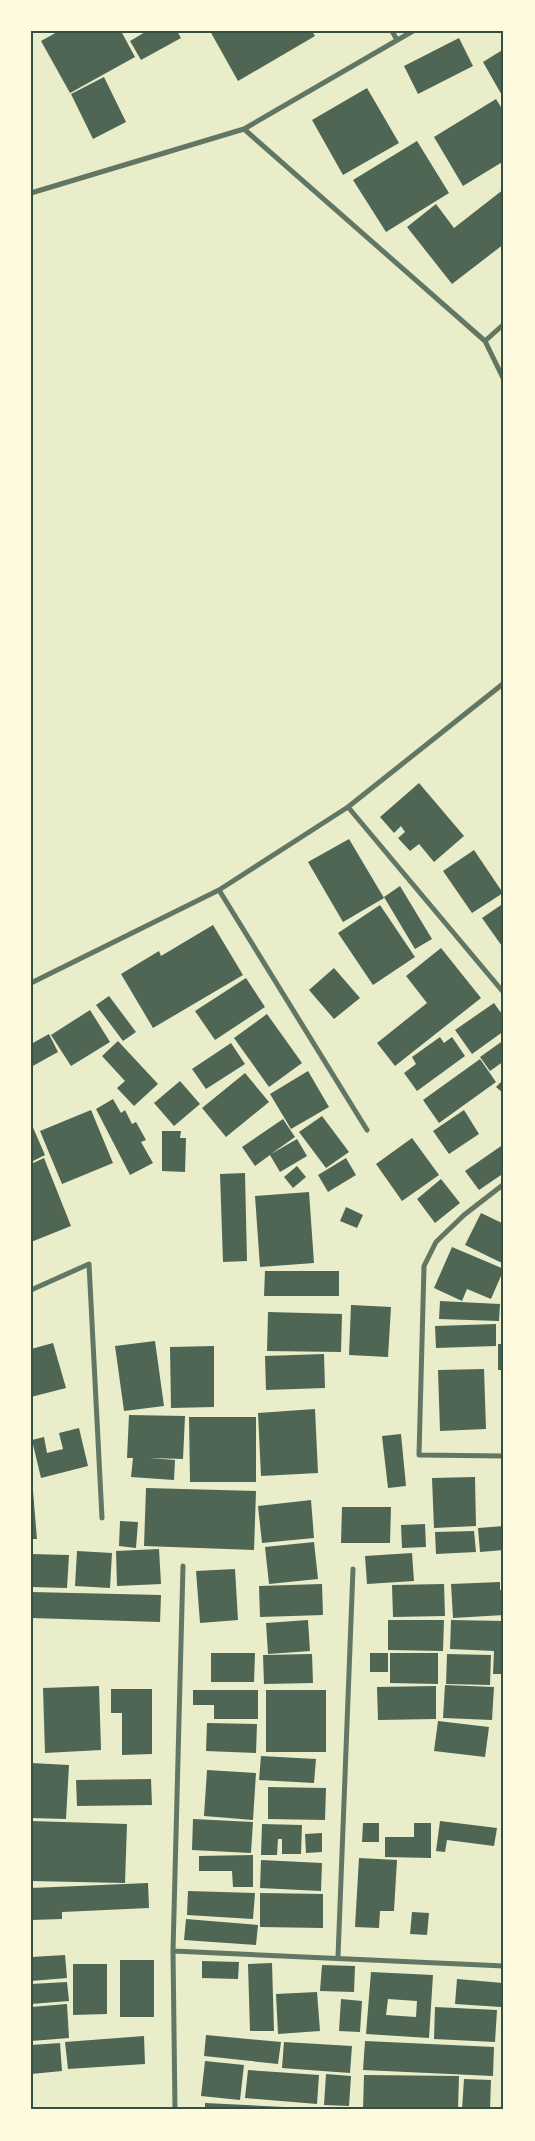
<svg xmlns="http://www.w3.org/2000/svg" width="535" height="2141" font-family="'IBM Plex Sans',sans-serif">
	<rect width="100%" height="100%" fill="#e9edc9"/>
	<path fill="#4f6655" fill-rule="evenodd" d="M59,31H121L135,57L70,93L41,41Z
		M147,31H177L181,38L141,60L130,41Z
		M210,31H312L315,36L238,81Z
		M459,38L473,66L418,94L404,66Z
		M504,49V99L483,62Z
		M104,77L126,122L93,139L71,94Z
		M367,88L399,143L343,175L312,120Z
		M496,99L504,112V161L463,186L434,137Z
		M417,141L449,193L386,232L353,180Z
		M504,189V244L452,284L407,227L436,204L454,228Z
		M419,783L464,836L434,862L419,844L410,851L398,838L405,832L401,826L394,833L380,817Z
		M349,839L384,898L343,922L308,862Z
		M474,850L503,893L472,913L443,871Z
		M400,886L432,939L415,949L384,897Z
		M504,903V949L482,918Z
		M380,905L415,957L373,985L338,933Z
		M213,925L243,975L153,1028L121,974L159,951L161,956Z
		M441,948L481,998L395,1066L377,1043L427,1003L406,976Z
		M334,968L360,998L334,1019L309,990Z
		M246,978L265,1007L215,1040L195,1011Z
		M109,996L136,1032L123,1041L96,1005Z
		M494,1003L504,1017V1031L472,1054L455,1030Z
		M90,1010L110,1042L71,1066L51,1035Z
		M267,1014L302,1063L269,1087L234,1038Z
		M49,1034L58,1052L31,1067V1044Z
		M440,1037L444,1043L452,1037L465,1056L417,1091L404,1073L416,1064L412,1057Z
		M504,1040V1061L490,1071L480,1057Z
		M118,1041L158,1084L134,1106L117,1088L125,1081L102,1056Z
		M231,1043L245,1064L206,1089L192,1069Z
		M480,1059L496,1082L439,1123L423,1100Z
		M308,1071L329,1107L291,1129L270,1094Z
		M245,1073L269,1102L226,1137L202,1108Z
		M504,1079V1094L496,1087Z
		M180,1081L200,1104L174,1126L154,1103Z
		M113,1099L121,1113L125,1110L132,1124L136,1122L146,1140L141,1142L153,1163L130,1175L96,1109Z
		M91,1110L113,1163L62,1184L40,1131Z
		M464,1110L479,1134L449,1154L433,1131Z
		M322,1116L349,1152L326,1168L299,1132Z
		M283,1119L295,1137L271,1154L297,1139L307,1156L280,1172L270,1155L255,1166L242,1147Z
		M31,1123L45,1155L31,1162Z
		M162,1131H181L180,1138H186L185,1172L162,1171Z
		M412,1138L439,1175L402,1201L376,1164Z
		M504,1144V1173L479,1190L465,1171Z
		M44,1158L71,1226L31,1242V1164Z
		M346,1158L356,1175L328,1192L318,1175Z
		M297,1166L306,1177L293,1188L284,1177Z
		M245,1173L247,1261L223,1262L220,1174Z
		M441,1179L460,1203L435,1223L417,1199Z
		M309,1192L314,1263L260,1267L255,1196Z
		M346,1207L363,1215L357,1228L340,1221Z
		M481,1213L504,1224V1264L465,1245Z
		M452,1247L504,1269L491,1299L467,1289L462,1301L434,1288Z
		M265,1271H339V1296H264Z
		M440,1301L500,1304L499,1321L439,1319Z
		M351,1305L391,1307L388,1357L349,1355Z
		M268,1312L342,1314L341,1352L267,1351Z
		M496,1324V1346L436,1348L435,1326Z
		M155,1341L164,1406L124,1411L115,1346Z
		M53,1343L66,1388L31,1397V1349Z
		M498,1344H504V1370H498Z
		M214,1346V1407L171,1408L170,1347Z
		M324,1354L325,1388L266,1390L265,1356Z
		M484,1369L486,1429L440,1431L438,1370Z
		M315,1409L318,1473L261,1476L258,1413Z
		M129,1415L185,1416L183,1459L149,1458L175,1460L174,1480L131,1477L133,1458H127Z
		M189,1417H256V1482H190Z
		M79,1428L88,1466L41,1478L32,1440L44,1437L47,1453L63,1449L59,1433Z
		M401,1434L406,1486L388,1488L382,1436Z
		M475,1477L476,1526L434,1528L432,1478Z
		M146,1488L256,1491L254,1550L144,1546Z
		M31,1491H33L37,1539H31Z
		M311,1500L314,1538L262,1543L258,1506Z
		M342,1507H391L390,1543H341Z
		M120,1521L138,1522L136,1548L119,1546Z
		M425,1524L426,1547L402,1548L401,1525Z
		M504,1526V1550L480,1552L478,1528Z
		M474,1531L476,1552L436,1554L435,1532Z
		M314,1542L318,1579L269,1584L265,1547Z
		M159,1549L161,1584L117,1586L116,1551Z
		M77,1551L112,1553L110,1588L75,1586Z
		M412,1553L414,1581L367,1584L365,1556Z
		M31,1554L69,1555L67,1588L31,1587Z
		M235,1569L238,1620L200,1623L196,1571Z
		M500,1582V1590L504,1589V1615L453,1618L451,1584Z
		M322,1584L323,1615L260,1617L259,1586Z
		M444,1584L445,1616L393,1617L392,1585Z
		M31,1592L161,1595L160,1622L31,1618Z
		M308,1620L310,1651L268,1654L266,1623Z
		M388,1620H444L443,1651L388,1650Z
		M451,1620L504,1621V1674H493L494,1651L450,1649Z
		M211,1653H255L254,1682H211Z
		M370,1653H388V1672H370Z
		M390,1653H438V1684L390,1683Z
		M312,1654L313,1683L264,1684L263,1655Z
		M447,1654L491,1655L490,1685L446,1684Z
		M445,1685L494,1687L492,1720L443,1718Z
		M99,1686L101,1750L45,1753L43,1688Z
		M436,1686V1719L378,1720L377,1687Z
		M111,1689H152V1754L122,1755V1713H111Z
		M193,1690H258V1719H214V1705H193Z
		M266,1690H326V1752H266Z
		M438,1721L489,1727L485,1757L434,1751Z
		M207,1723L257,1724L256,1753L206,1751Z
		M261,1756L316,1759L314,1783L259,1780Z
		M31,1763L69,1765L66,1819L31,1818Z
		M207,1770L256,1773L253,1820L204,1816Z
		M151,1779L152,1805L77,1806L76,1780Z
		M268,1787L326,1788L325,1820L268,1819Z
		M193,1819L253,1822L251,1853L192,1850Z
		M31,1821L127,1824L125,1883L31,1881Z
		M440,1821L497,1828L494,1846L447,1840L445,1852L436,1851Z
		M363,1823H379V1842H362Z
		M414,1823H431V1858L385,1857V1837H414Z
		M262,1824L302,1825L301,1854H282V1839H278L277,1855H261Z
		M322,1833V1852L306,1853L305,1834Z
		M253,1855V1887H233L232,1871H199V1856Z
		M359,1858L397,1860L394,1911H380L379,1928L355,1927Z
		M261,1860L322,1863L321,1891L260,1888Z
		M148,1883L149,1908L62,1912V1919L31,1920V1888Z
		M188,1891L255,1893L253,1919L187,1915Z
		M260,1893L323,1894V1928L260,1927Z
		M412,1912L429,1913L427,1935L410,1934Z
		M186,1919L258,1925L256,1945L184,1940Z
		M65,1955L67,1978L31,1981V1957Z
		M120,1960H154V2017H120Z
		M202,1961L239,1962L238,1979L202,1978Z
		M272,1963L274,2031H250L248,1964Z
		M73,1964H107V2014L73,2015Z
		M322,1965L355,1966L354,1992L320,1991Z
		M371,1972L433,1975L429,2038L366,2034ZM388,1999L417,2001L416,2017L386,2015Z
		M457,1979L503,1983L501,2007L455,2004Z
		M67,1982L69,2001L31,2004V1984Z
		M317,1992L320,2031L278,2034L276,1994Z
		M341,1999L362,2001L360,2032L339,2031Z
		M67,2004L69,2038L31,2041V2007Z
		M435,2007L497,2010L495,2042L434,2039Z
		M206,2035L281,2042L278,2064L204,2056Z
		M144,2036L145,2064L68,2069L65,2042Z
		M365,2041L494,2047L493,2076L363,2070Z
		M284,2042L352,2046L350,2073L282,2068Z
		M60,2043L62,2071L31,2074V2045Z
		M205,2061L244,2065L240,2100L201,2096Z
		M248,2070L319,2075L317,2104L245,2098Z
		M326,2074L351,2076L349,2106L324,2105Z
		M364,2075L459,2076L458,2109H363Z
		M464,2079L491,2080L490,2110H462Z
		M205,2103L305,2108V2110H205Z"/>
	<g fill="none" stroke-linecap="round" stroke-linejoin="round">
		<path stroke="#617663" stroke-width="5" d="M392,31L397,40
			M244,129L485,341L504,380
			M31,193L244,129L413,31
			M485,341L504,324
			M348,807L504,993
			M219,890L367,1130
			M31,983L219,890L348,807L504,683
			M504,1184L464,1215L436,1242L424,1266L419,1455L504,1456
			M31,1290L89,1264L102,1518
			M173,1951L504,1966
			M338,1957L353,1569
			M175,2110L173,1951L183,1566"/>
	</g>
	<rect width="535" height="2141" fill="none" stroke="#fefae0" stroke-width="65"/>
	<rect x="32" y="32" width="470" height="2076" fill="none" stroke="#344e41" stroke-width="2"/>
</svg>
